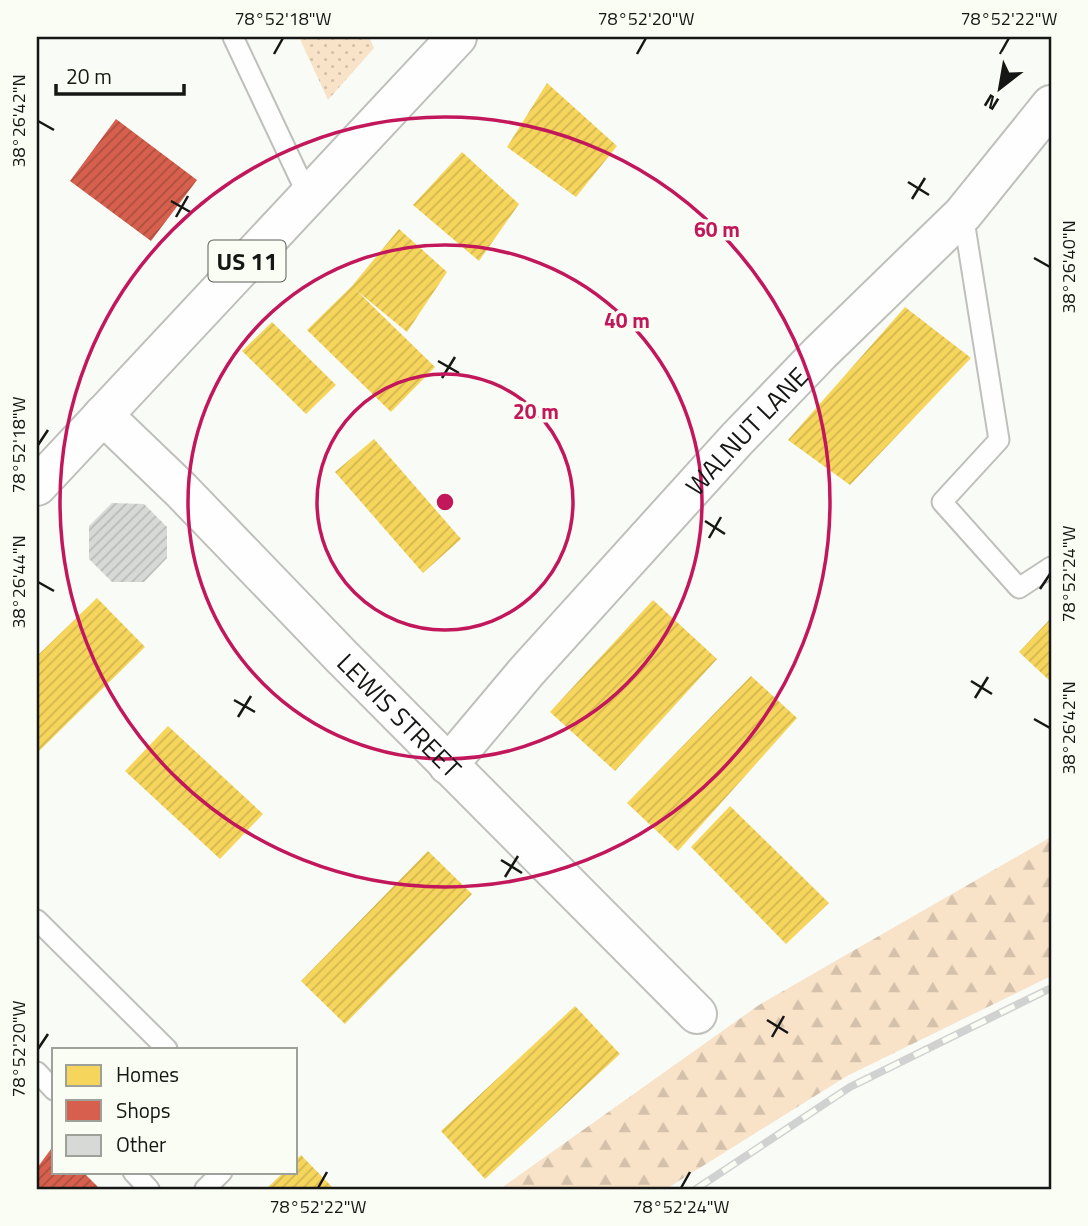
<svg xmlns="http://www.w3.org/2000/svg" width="1088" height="1226" font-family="'Titillium Web',sans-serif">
	<defs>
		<pattern id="grass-dots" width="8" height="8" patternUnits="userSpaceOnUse" patternTransform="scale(1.75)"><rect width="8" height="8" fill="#f8e2c8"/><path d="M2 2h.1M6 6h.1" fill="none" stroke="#d4c1ab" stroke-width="1.8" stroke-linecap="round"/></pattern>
		<pattern id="forest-firs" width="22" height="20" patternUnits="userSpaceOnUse" patternTransform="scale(1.75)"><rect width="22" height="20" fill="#f8e2c8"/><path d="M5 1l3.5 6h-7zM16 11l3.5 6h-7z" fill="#d4c1ab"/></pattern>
		<pattern id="homes-hatch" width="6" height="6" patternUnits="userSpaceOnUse" patternTransform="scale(1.75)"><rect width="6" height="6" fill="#f6d55c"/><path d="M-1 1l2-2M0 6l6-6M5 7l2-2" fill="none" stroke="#d2b64f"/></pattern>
		<pattern id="shops-hatch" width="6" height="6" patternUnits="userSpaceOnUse" patternTransform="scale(1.75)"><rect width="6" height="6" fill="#d6604d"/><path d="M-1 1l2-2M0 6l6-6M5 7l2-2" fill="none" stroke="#ad4e3f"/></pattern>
		<pattern id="building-hatch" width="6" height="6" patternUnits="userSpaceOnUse" patternTransform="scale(1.75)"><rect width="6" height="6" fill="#d7d9d6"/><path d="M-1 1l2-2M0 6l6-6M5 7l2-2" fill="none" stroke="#b8bab7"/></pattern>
	</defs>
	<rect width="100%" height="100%" fill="#f9fbf6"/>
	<path fill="url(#grass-dots)" d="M299,37H369L374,48L328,100Z"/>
	<path fill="url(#forest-firs)" d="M1051,837V976L847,1076L666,1189H500L759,1005Z"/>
	<path fill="url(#homes-hatch)" d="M547,83L617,146L576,197L507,147Z
		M462,152L519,204L479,261L413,205Z
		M399,229L447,272L407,332L356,290L435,367L391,412L307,330L352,286Z
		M905,307L971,358L850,485L788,440Z
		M272,322L336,385L306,414L242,351Z
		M374,439L461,539L423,573L335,472Z
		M97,598L145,647L37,753V656Z
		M653,600L717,659L615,771L550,712Z
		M1051,618V682L1019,652Z
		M751,676L797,718L678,851L627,803Z
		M168,726L263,814L220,859L125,771Z
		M730,806L829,903L786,944L691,847Z
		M428,851L472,894L345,1024L301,981Z
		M575,1006L620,1054L485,1179L441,1131Z
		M301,1155L334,1189H266L284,1172H296V1160Z"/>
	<path fill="url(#shops-hatch)" d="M116,119L197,180L151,241L70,181Z
		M54,1145V1172H83L100,1189H37V1168Z"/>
	<path fill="url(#building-hatch)" d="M112,503L144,504L167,527V558L144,582H112L89,559V526Z"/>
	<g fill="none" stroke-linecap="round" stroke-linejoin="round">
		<defs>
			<path id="lane" d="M233,37L308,196
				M963,214L999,440L942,502L1019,588L1051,567
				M37,920L167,1049
				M37,1072L54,1090
				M133,1172L149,1189
				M205,1189L222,1172"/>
			<g id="street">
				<path id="s1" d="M103,415L181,490L341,656L697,1014"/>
				<path id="s2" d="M448,765L527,671L737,439L820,353L963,214L1051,105"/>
			</g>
			<path id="primary" d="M37,486L457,37"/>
		</defs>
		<use href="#lane" stroke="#bfc0bc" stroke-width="23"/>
		<use href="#street" stroke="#bfc0bc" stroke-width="42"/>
		<use href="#primary" stroke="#bfc0bc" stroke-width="42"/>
		<use href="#lane" stroke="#fefefe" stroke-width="19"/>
		<use href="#street" stroke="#fefefe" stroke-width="38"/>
		<use href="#primary" stroke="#fefefe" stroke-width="38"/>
		<defs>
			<path id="rail" d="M696,1189L850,1087L1051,988"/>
		</defs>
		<use href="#rail" stroke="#d1d1d1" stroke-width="8"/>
		<use href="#rail" stroke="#f9fdf4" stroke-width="5" stroke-dasharray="16" stroke-linecap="butt"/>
	</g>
	<path fill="none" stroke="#161714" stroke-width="2.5" d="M274,54L283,38M637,54L646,38M1000,54L1009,38M38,121L54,130M908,182L929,195M912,199L925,178M171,201L192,213M176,217L188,196M1034,258L1050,267M438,361L459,373M442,378L455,357M38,445L48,430M705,521L725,534M709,538L721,517M38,582L54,591M1040,589L1050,574M971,681L992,694M975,698L988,677M234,700L255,712M238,717L251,696M1034,719L1050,728M501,860L522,873M505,877L518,856M767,1020L788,1033M772,1037L784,1016M38,1049L48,1034M318,1188L327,1172M681,1188L690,1172"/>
	<g fill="none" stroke="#c2185b" stroke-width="3.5">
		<circle cx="445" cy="502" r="128"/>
		<circle cx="445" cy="502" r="257"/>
		<circle cx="445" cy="502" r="385"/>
	</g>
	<g text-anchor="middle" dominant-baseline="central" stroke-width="7" stroke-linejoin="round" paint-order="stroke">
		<rect fill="#f9fdf4" stroke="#5a5c57" stroke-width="2" x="208.5" y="240.5" width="77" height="41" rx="5"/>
		<g font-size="24" font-weight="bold" fill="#161714">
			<text x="247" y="261">US 11</text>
		</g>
		<g font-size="26" fill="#161714" stroke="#f9fdf4">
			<text stroke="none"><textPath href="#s2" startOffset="448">WALNUT LANE</textPath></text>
			<text stroke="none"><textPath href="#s1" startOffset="422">LEWIS STREET</textPath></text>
		</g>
	</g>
	<circle cx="445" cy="502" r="10" fill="#c2185b" stroke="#f9fdf4" stroke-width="3.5"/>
	<g font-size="21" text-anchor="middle" font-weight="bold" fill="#c2185b" stroke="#f9fdf4" stroke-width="7" stroke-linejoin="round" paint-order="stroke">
		<text x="717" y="237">60 m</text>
		<text x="627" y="328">40 m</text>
		<text x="536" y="419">20 m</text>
	</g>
	<rect width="1088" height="1226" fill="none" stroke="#f9fdf4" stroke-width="77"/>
	<rect x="52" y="1048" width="245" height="126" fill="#f9fdf4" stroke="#9ea19a" stroke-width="2"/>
	<rect x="66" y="1065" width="35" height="21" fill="#f6d55c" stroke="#9ea19a" stroke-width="2"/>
	<text x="116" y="1082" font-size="21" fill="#161714">Homes</text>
	<rect x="66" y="1100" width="35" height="21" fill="#d6604d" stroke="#9ea19a" stroke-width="2"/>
	<text x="116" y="1118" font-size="21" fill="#161714">Shops</text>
	<rect x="66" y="1135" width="35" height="21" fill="#d7d9d6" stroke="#9ea19a" stroke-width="2"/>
	<text x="116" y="1152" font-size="21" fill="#161714">Other</text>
	<g transform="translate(1000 88) rotate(211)" stroke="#f9fdf4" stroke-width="5" paint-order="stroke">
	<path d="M0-5L12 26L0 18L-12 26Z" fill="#161714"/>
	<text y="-10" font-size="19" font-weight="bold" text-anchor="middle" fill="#161714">N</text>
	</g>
	<path d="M56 84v10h128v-10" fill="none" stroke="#161714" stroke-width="3.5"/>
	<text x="66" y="84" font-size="21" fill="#161714" stroke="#f9fdf4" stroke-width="5" paint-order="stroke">20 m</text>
	<rect x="38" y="38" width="1012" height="1150" fill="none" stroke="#161714" stroke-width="2.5"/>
	<g font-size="18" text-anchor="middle" fill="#161714">
		<text x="283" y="25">78°52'18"W</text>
		<text x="646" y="25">78°52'20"W</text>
		<text x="1009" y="25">78°52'22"W</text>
		<text transform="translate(19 121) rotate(-90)" y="6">38°26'42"N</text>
		<text transform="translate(1069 267) rotate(-90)" y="6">38°26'40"N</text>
		<text transform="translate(19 445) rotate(-90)" y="6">78°52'18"W</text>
		<text transform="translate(1069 574) rotate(-90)" y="6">78°52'24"W</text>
		<text transform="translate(19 582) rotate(-90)" y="6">38°26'44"N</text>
		<text transform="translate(1069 728) rotate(-90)" y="6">38°26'42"N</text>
		<text transform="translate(19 1049) rotate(-90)" y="6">78°52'20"W</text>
		<text x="318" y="1213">78°52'22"W</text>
		<text x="681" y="1213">78°52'24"W</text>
	</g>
</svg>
